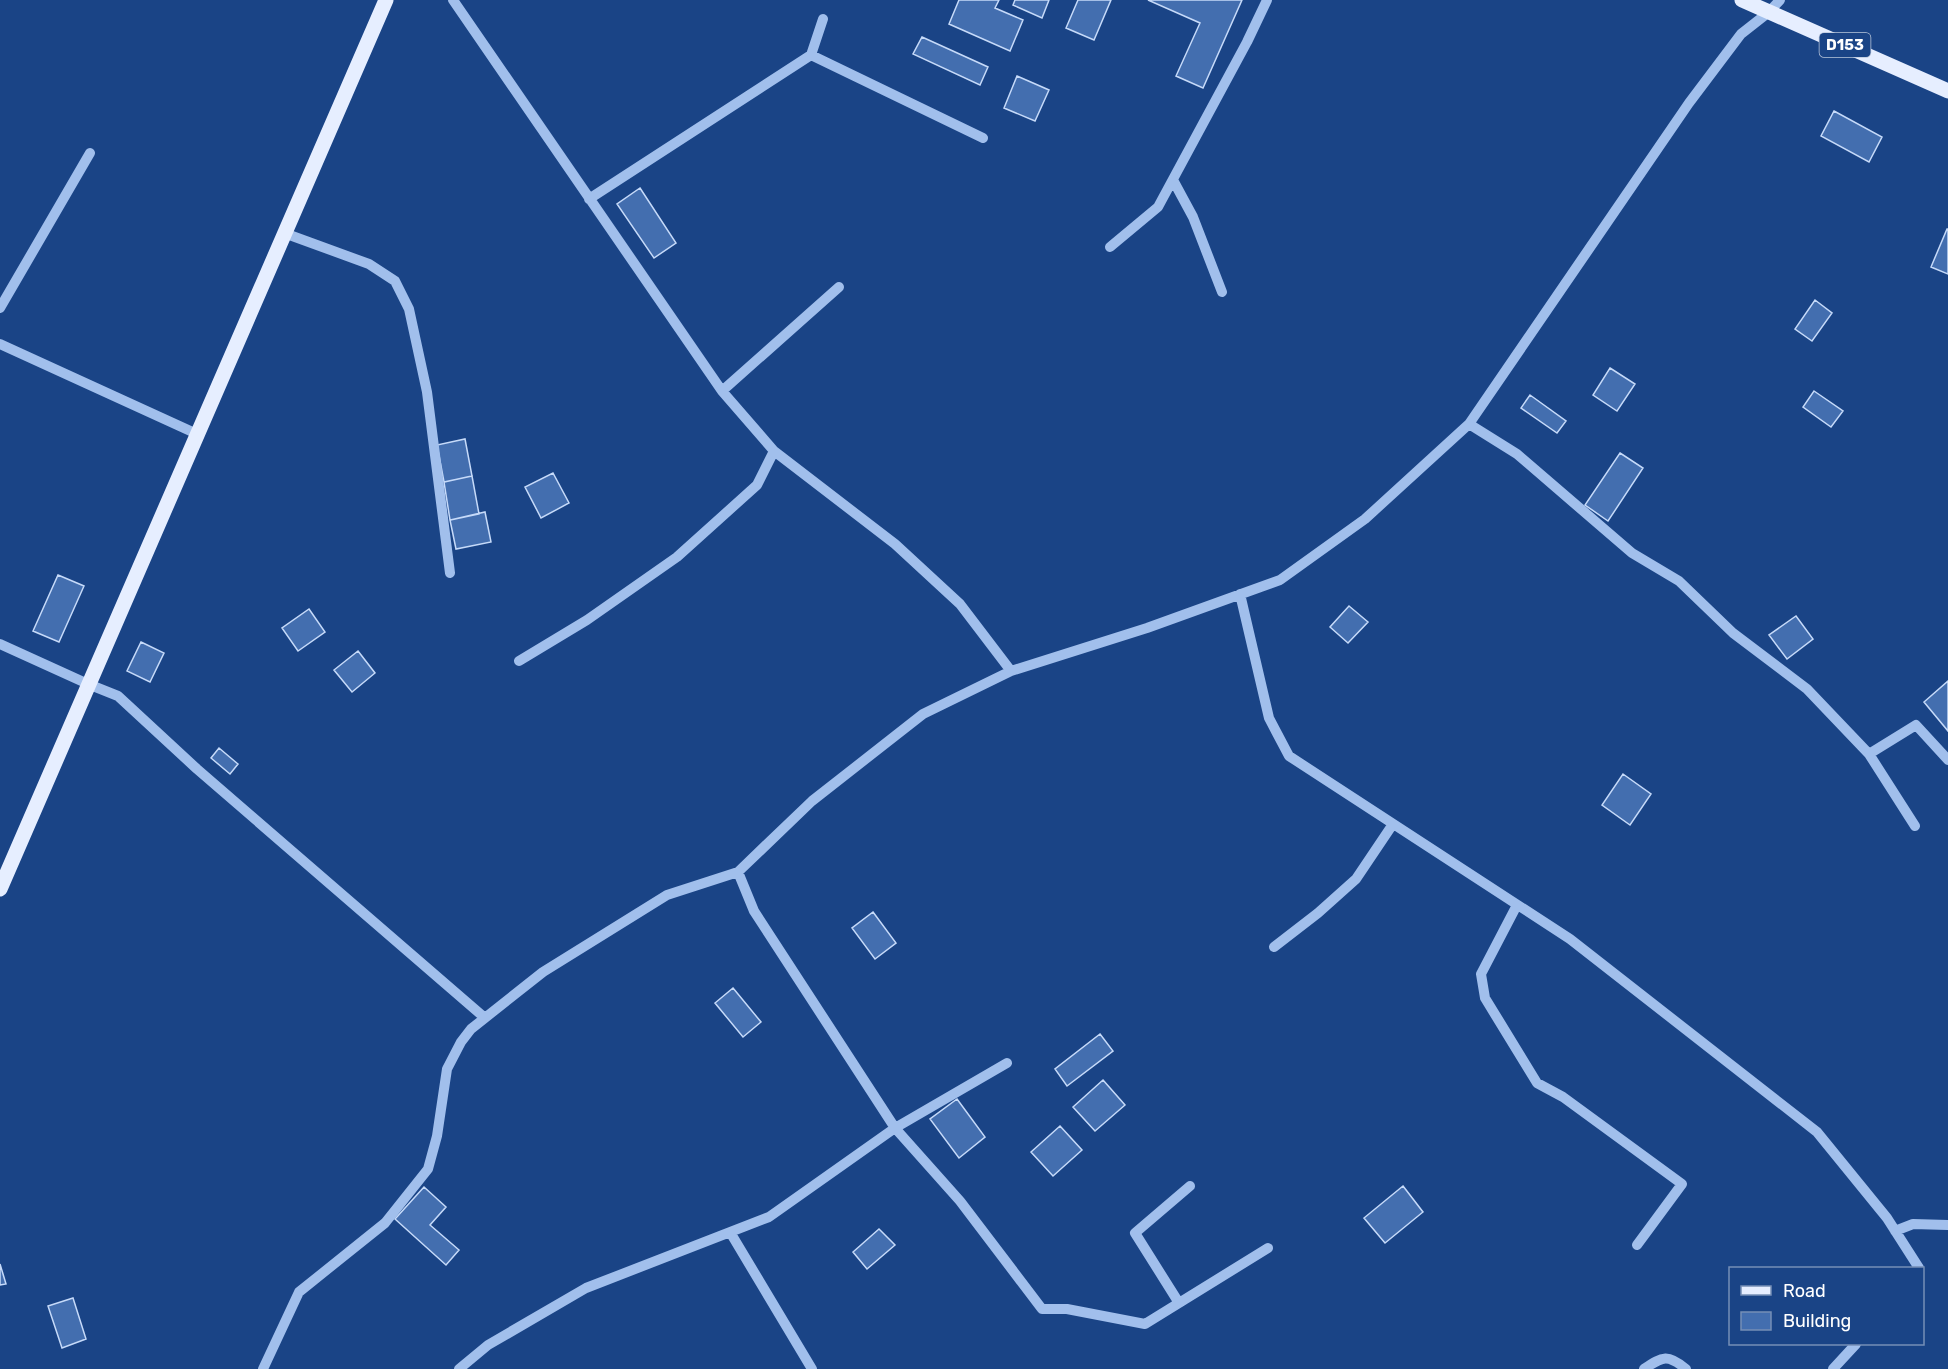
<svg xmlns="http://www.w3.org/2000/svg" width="1948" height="1369" font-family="Rubik,sans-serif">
	<rect width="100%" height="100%" fill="#1a4486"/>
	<path fill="#436eaf" stroke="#c6daf9" stroke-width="1.5" d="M959,0H999L995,8L1023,20L1010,51L949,24Z
		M1015,0H1049L1042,18L1013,5Z
		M1078,0H1111L1094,40L1066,28Z
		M1148,0H1242L1203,88L1176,76L1200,23Z
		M922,37L988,67L980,85L913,54Z
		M1017,76L1049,90L1035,121L1004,108Z
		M1834,111L1882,137L1869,162L1821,136Z
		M640,188L676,243L654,258L617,204Z
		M1947,229H1948V274L1931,267Z
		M1815,300L1832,313L1812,341L1795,329Z
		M1610,368L1635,384L1617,411L1593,395Z
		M1814,391L1843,411L1831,427L1803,407Z
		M1530,395L1566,421L1557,433L1521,408Z
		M465,439L472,476L444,482L437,445Z
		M1620,453L1643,468L1608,521L1585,505Z
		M553,473L569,503L541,518L525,487Z
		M472,476L479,514L450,520L444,482Z
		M485,512L491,542L456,549L450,520Z
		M58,575L84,586L59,642L33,631Z
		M1349,606L1368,622L1348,643L1330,627Z
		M309,609L325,632L298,651L282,628Z
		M1796,616L1813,639L1787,659L1769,635Z
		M141,642L164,653L150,682L127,671Z
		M358,651L375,673L352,692L334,670Z
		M1948,681V731L1924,702Z
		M219,748L238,764L230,774L211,758Z
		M1623,774L1651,794L1630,825L1602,805Z
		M873,912L896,943L875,959L852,928Z
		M733,988L761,1022L743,1037L715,1003Z
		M1100,1034L1113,1051L1067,1086L1055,1069Z
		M1103,1080L1125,1105L1095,1131L1073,1107Z
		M957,1099L985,1137L959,1158L930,1119Z
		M1060,1126L1082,1150L1053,1176L1031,1152Z
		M1403,1186L1423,1212L1385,1243L1364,1218Z
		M424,1187L446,1207L430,1225L459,1250L446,1265L395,1219Z
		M879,1229L895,1245L867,1269L853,1252Z
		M0,1264L6,1284L0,1285Z
		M73,1298L86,1339L62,1348L48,1306Z"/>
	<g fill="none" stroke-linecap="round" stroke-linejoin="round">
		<path stroke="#a1bfec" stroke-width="10" d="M453,0L722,391L774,451L895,544L960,604L1011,671
			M811,55L823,19
			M1173,180L1193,217L1222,292
			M589,199L811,55L983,138
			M284,233L369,264L395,281L409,309L427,392L450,573
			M1110,247L1158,207L1247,42L1267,0
			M0,308L90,153
			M0,344L197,434
			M722,391L839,287
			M1469,424L1517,454L1632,553L1679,581L1733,633L1807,689L1869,754L1915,826
			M1240,594L1269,718L1289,756L1570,939L1817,1132L1887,1218L1919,1268
			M0,644L88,684L118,696L197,769L485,1018
			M519,661L587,620L677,557L757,485L774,451
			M1869,754L1916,725L1948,760
			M1517,905L1481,974L1485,998L1537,1083L1563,1097L1682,1184L1637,1245
			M1274,947L1318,913L1356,879L1393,824
			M1007,1063L895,1128L960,1201L1042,1309H1067L1145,1324L1268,1248
			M1895,1231L1913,1224L1948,1225
			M730,1232L812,1369
			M1179,1303L1135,1233L1190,1186
			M263,1369L299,1292L385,1223L428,1169L437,1136L447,1069L461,1042L471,1029L543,972L667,895L738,872L812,801L923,714L1011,671L1147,628L1280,580L1365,519L1469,424L1689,103L1741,34L1769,12L1780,0
			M459,1369L488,1345L586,1288L769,1217L895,1128L754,911L738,872
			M1644,1369C1663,1356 1668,1354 1686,1369
			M1833,1369L1856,1344"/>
		<path stroke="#e6eeff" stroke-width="15" d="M1742,0L1948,91
			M0,889L386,0"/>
	</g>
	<g text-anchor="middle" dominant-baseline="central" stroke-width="4.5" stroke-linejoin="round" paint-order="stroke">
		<rect fill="#1a4486" stroke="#bac7db" stroke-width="1.5" x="1819.5" y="33" width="51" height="24" rx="4.5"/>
		<g font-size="15" font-weight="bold" fill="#fff">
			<text x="1845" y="45">D153</text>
		</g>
	</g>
	<rect x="1729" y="1267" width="195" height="78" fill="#1a4486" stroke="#768fb6" stroke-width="1.5"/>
	<rect x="1741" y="1286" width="30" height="9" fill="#e6eeff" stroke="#768fb6" stroke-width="1.5"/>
	<text x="1783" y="1297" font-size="18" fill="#ffffff">Road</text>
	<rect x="1741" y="1312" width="30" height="18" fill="#436eaf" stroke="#768fb6" stroke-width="1.5"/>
	<text x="1783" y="1327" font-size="18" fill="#ffffff">Building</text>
</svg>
